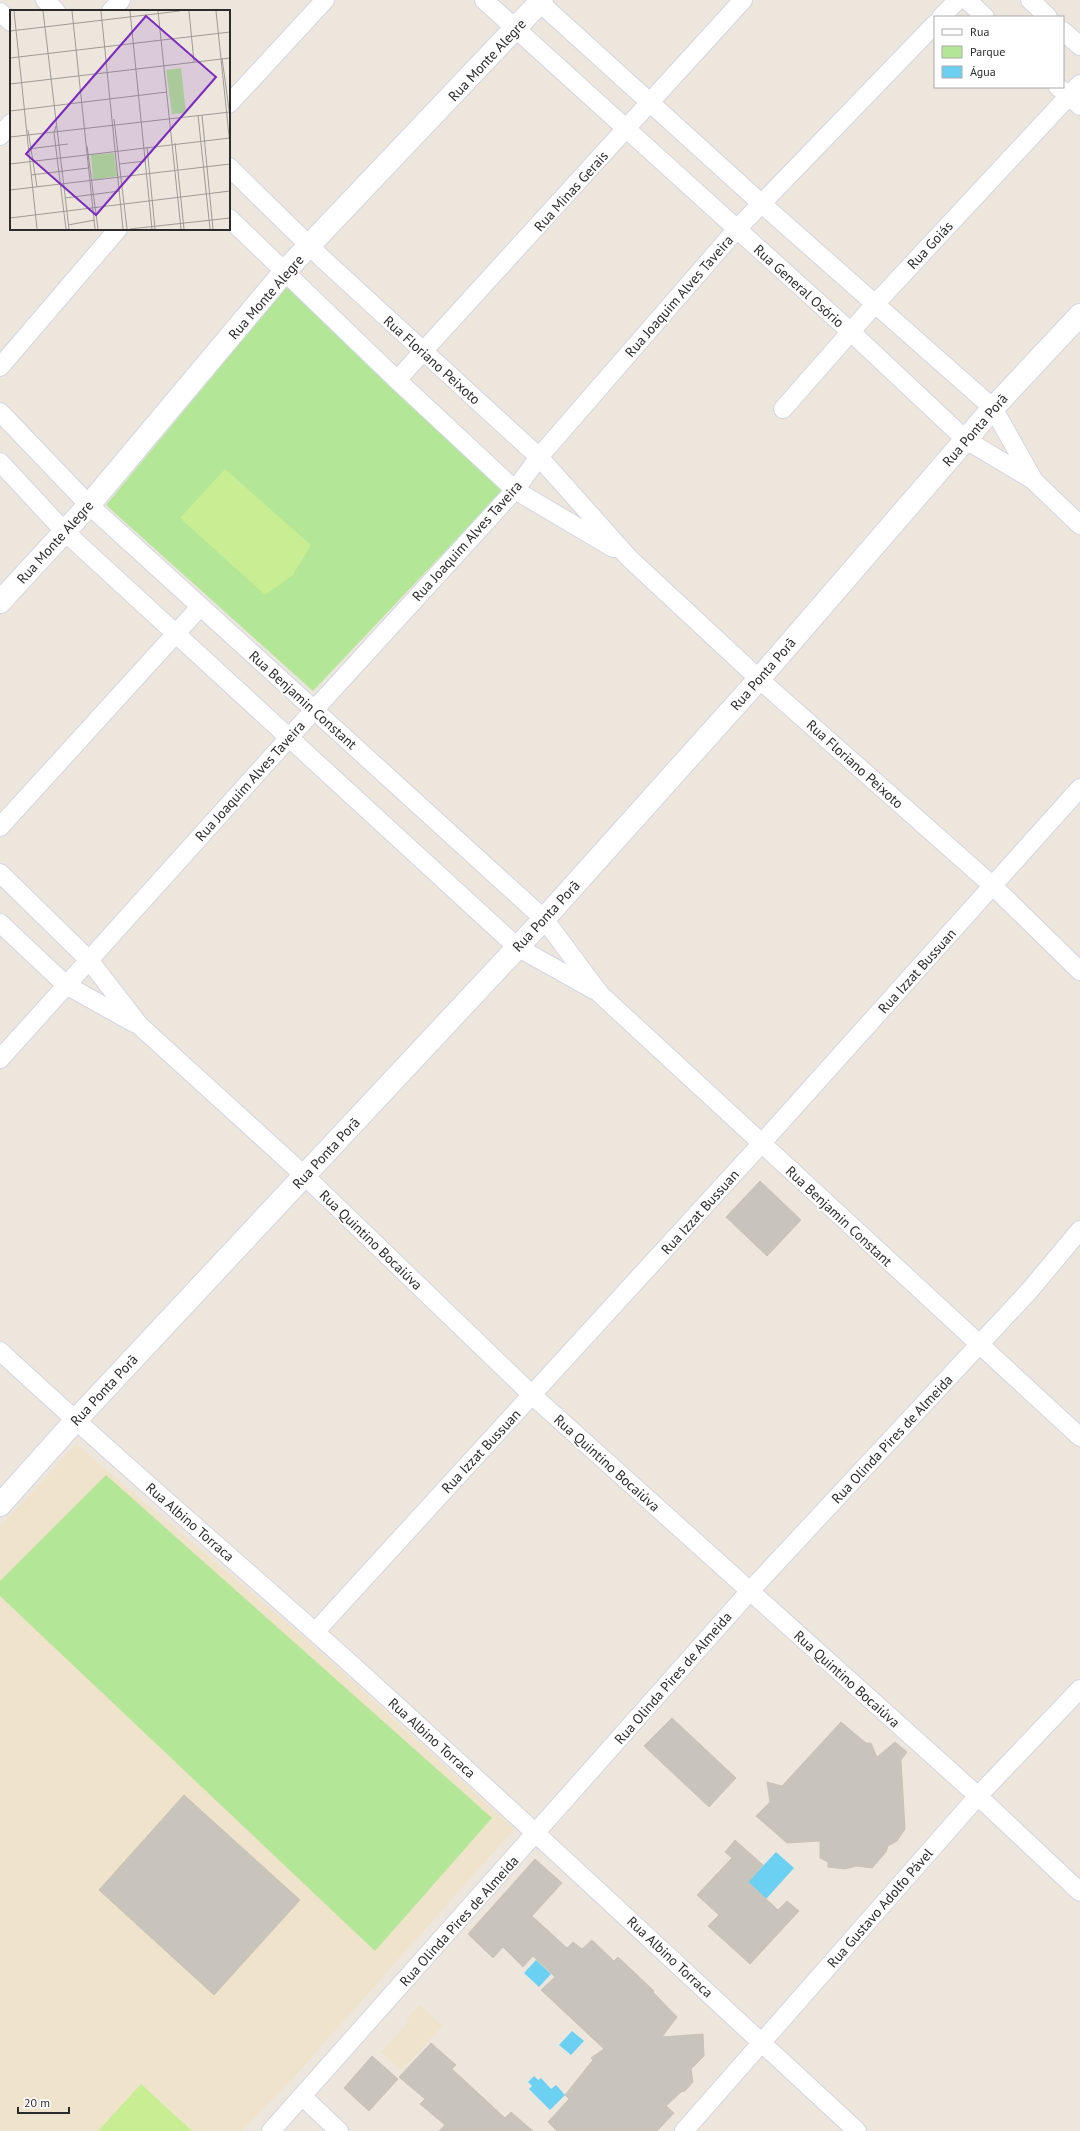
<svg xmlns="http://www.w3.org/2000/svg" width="1080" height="2131" font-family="'PT Sans',sans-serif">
	<rect width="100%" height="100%" fill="#ede6dc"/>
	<path fill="#efe3cb" d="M76,1444L307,1640L514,1829L294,2077L242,2131H0V1527Z
		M420,2005L443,2026L401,2071L381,2052L409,2022L406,2019Z"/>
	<path fill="#b3e697" d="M288,285L503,490L313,691L106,505Z
		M106,1475L492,1818L375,1951L0,1596V1581Z"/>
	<path fill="#c8ed92" d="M225,469L311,545L293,575L265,595L180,518Z
		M141,2084L192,2131H98Z"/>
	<path fill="#6cd0f3" d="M776,1852L794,1868L766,1899L748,1882Z
		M536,1960L551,1974L539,1987L524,1973Z
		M572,2031L584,2041L571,2055L559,2045Z
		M534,2076L538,2080L541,2078L551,2089L556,2085L565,2095L550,2110L529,2089L532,2086L528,2082Z"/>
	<path fill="#c9c4bb" stroke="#c9c2b6" d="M760,1181L801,1220L767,1256L726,1217Z
		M672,1718L736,1778L709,1807L644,1746Z
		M841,1722L866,1743H871L877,1757L895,1742L907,1752L901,1760L905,1829L897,1841L888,1846L886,1852L872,1868L856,1866L845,1869L828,1867V1862L820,1858V1841L787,1843L756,1816L770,1802L767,1782L782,1786Z
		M184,1795L300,1900L214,1995L99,1890Z
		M735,1840L763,1865L748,1882L778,1910L787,1901L799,1911L750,1964L708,1926L719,1915L697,1895L732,1858L725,1852Z
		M535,1859L562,1883L532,1916L567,1948L573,1942L582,1949L592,1940L614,1961L618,1957L654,1991L653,1992L677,2017L662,2037L703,2034L704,2056L691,2069L693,2082L685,2091L681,2092L666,2106L674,2113L657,2131H557L548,2122L569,2099L565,2095L593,2060L591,2058L604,2049L541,1990L555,1977L533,1956L523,1967L503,1947L493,1958L468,1934Z
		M431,2043L456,2065L452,2069L505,2118L511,2112L533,2131H439L445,2125L420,2104L425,2099L399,2077Z
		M372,2056L398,2079L369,2111L344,2088Z"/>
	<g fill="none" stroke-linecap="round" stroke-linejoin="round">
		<defs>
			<path id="street" d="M45,0L56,11
				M484,0L852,333L966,440L1033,480L1080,525
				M537,0L762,204L993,408L1033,479
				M967,0L985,17
				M1030,0L1048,17
				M111,11L121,0
				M0,12L11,22
				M941,17L958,0
				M1063,31L1080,46
				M1058,87L1080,106
				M229,104L325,0
				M0,136L11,123
				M229,167L324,260L539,457L629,558L759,679L993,886L1080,971
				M229,218L397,380L515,490L613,548
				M0,367L118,229
				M397,380L743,0
				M783,409L876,303L1080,84
				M0,412L89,505L544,919L600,994L1080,1437
				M0,462L64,531L517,947L594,990
				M0,827L200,607
				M0,873L89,960L140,1026L305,1176L532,1395L978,1796L1080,1892
				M0,923L66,985L134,1023
				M0,1059L314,710L515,490L539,457L736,230L935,24
				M0,1351C115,1458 235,1560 352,1665C522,1819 689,1976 857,2131
				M315,1632L761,1144L1080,788
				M303,2097L339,2131
				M271,2131L749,1592L1030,1290L1080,1230
				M684,2131L978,1796L1080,1689"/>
			<path id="secondary" d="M0,602L89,505L285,271L542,0
				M0,1505L75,1421L544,919L759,679L993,408L1080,315"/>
		</defs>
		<use href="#street" stroke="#d2d5e4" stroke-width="20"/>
		<use href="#secondary" stroke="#d2d5e4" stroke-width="24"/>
		<use href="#street" stroke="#fff" stroke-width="18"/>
		<use href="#secondary" stroke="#fff" stroke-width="22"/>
	</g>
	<g text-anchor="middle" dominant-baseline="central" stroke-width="4" stroke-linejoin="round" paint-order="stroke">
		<g font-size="14" fill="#2b2b2b" stroke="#fff">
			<text transform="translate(487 60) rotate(-47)">Rua Monte Alegre</text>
			<text transform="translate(571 191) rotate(-48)">Rua Minas Gerais</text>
			<text transform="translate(930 245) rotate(-47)">Rua Goiás</text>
			<text transform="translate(799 286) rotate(42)">Rua General Osório</text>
			<text transform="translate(679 296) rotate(-49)">Rua Joaquim Alves Taveira</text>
			<text transform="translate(266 297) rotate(-49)">Rua Monte Alegre</text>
			<text transform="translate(432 360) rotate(42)">Rua Floriano Peixoto</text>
			<text transform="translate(975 430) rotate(-49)">Rua Ponta Porã</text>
			<text transform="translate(467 541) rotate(-48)">Rua Joaquim Alves Taveira</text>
			<text transform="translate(55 542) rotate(-48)">Rua Monte Alegre</text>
			<text transform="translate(763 674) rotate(-49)">Rua Ponta Porã</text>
			<text transform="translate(303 700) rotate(42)">Rua Benjamin Constant</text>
			<text transform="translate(855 764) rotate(42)">Rua Floriano Peixoto</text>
			<text transform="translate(250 781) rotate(-48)">Rua Joaquim Alves Taveira</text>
			<text transform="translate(546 916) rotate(-47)">Rua Ponta Porã</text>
			<text transform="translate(917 971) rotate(-48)">Rua Izzat Bussuan</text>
			<text transform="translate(326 1153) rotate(-47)">Rua Ponta Porã</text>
			<text transform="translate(700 1212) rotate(-48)">Rua Izzat Bussuan</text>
			<text transform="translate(839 1216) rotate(43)">Rua Benjamin Constant</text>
			<text transform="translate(371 1240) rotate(44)">Rua Quintino Bocaiúva</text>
			<text transform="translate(104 1390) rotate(-47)">Rua Ponta Porã</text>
			<text transform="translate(892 1439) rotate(-47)">Rua Olinda Pires de Almeida</text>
			<text transform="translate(481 1451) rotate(-47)">Rua Izzat Bussuan</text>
			<text transform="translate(607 1463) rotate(42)">Rua Quintino Bocaiúva</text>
			<text transform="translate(190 1522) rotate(41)">Rua Albino Torraca</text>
			<text transform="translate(673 1678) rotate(-49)">Rua Olinda Pires de Almeida</text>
			<text transform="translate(847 1679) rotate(42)">Rua Quintino Bocaiúva</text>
			<text transform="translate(432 1738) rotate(42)">Rua Albino Torraca</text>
			<text transform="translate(880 1908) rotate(-49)">Rua Gustavo Adolfo Pável</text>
			<text transform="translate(459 1921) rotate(-48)">Rua Olinda Pires de Almeida</text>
			<text transform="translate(670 1957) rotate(43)">Rua Albino Torraca</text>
		</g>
	</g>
	<g transform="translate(10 10)">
		<rect width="220" height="220" fill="#ede6dc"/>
		<path d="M171,58L176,103L162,104L156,60ZM104,143L107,166L83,170L81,145Z" fill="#b3e697"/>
		<path fill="none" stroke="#9f9b95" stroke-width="1" d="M4,1L27,219M33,1L59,219M62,1L85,219M91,1L113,219M120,1L142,219M148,1L171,219M179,1L184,52M206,1L220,135M0,21L170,1M0,48L220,22M212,48L220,107M0,74L220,48M0,101L157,82M188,105L200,219M192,105L203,219M104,109L117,219M46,116L44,123L56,219M18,120L27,177M0,127L220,102M165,133L174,219M77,136L88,219M137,137L145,219M18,139L58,134M0,154L220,128M109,154L136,151M21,165L78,158M0,180L220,154M55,188L110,181M0,208L220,181M58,215L85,210M120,219L220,208"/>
		<path fill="#7b2cbf" fill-opacity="0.15" stroke="#7b2cbf" stroke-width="2" d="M136,6L206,67L86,205L16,144Z"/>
		<rect width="220" height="220" fill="none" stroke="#2b2b2b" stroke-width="2"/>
	</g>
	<rect x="934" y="16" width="130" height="72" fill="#ffffff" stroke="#aaaaaa"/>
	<rect x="942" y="29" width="20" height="6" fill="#ffffff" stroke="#aaaaaa"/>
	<text x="970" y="36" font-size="12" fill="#2b2b2b">Rua</text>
	<rect x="942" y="46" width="20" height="12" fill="#b3e697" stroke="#aaaaaa"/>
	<text x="970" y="56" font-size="12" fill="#2b2b2b">Parque</text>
	<rect x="942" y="66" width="20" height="12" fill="#6cd0f3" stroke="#aaaaaa"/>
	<text x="970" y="76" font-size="12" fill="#2b2b2b">Água</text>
	<path d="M18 2107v6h51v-6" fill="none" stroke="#2b2b2b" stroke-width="2"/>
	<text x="24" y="2107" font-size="12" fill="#2b2b2b" stroke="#ffffff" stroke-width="3" paint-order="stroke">20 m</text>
</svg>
